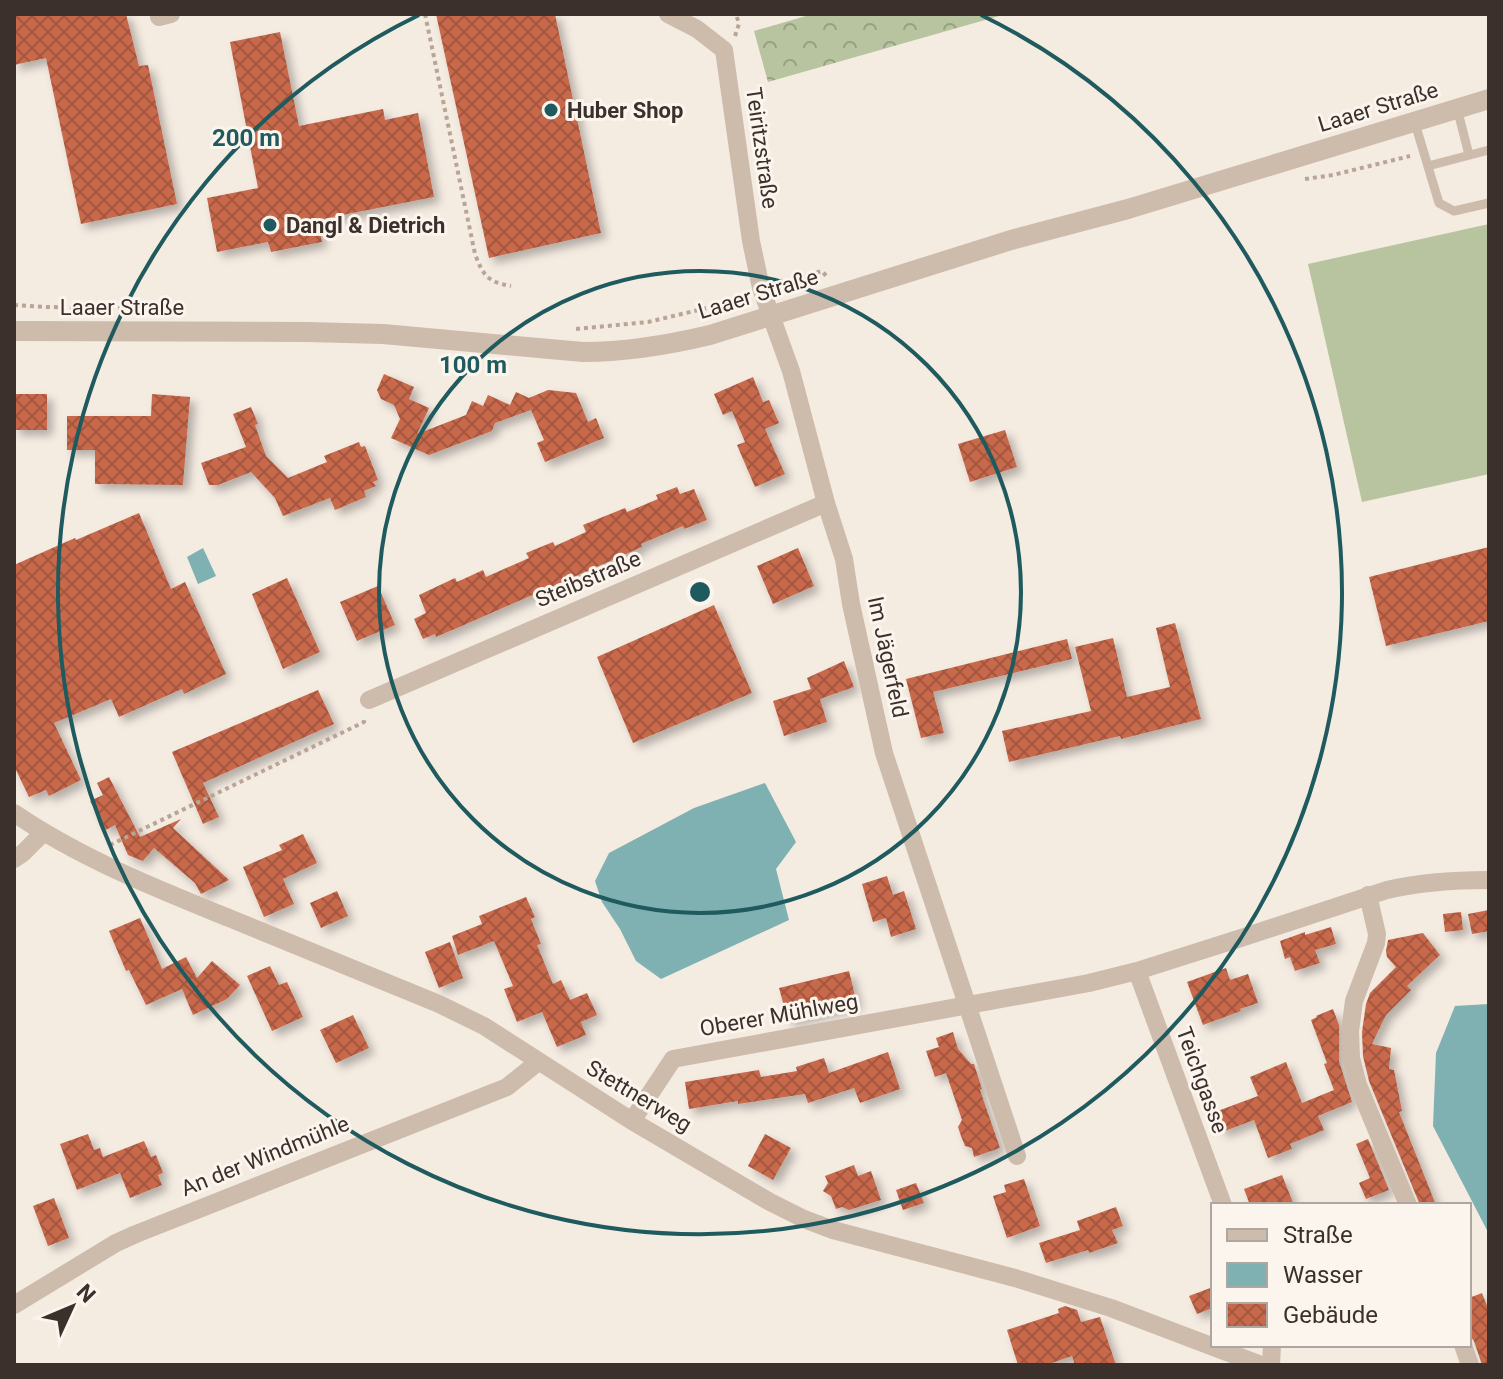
<svg xmlns="http://www.w3.org/2000/svg" width="1503" height="1379" font-family="Roboto,sans-serif">
	<defs>
		<pattern id="forest-crowns" width="20" height="18" patternUnits="userSpaceOnUse" patternTransform="scale(2)"><rect width="20" height="18" fill="#b8c4a0"/><path d="M2 6a3 3 0 1 1 6 0M12 15a3 3 0 1 1 6 0" fill="none" stroke="#97a083"/></pattern>
		<pattern id="building-cross-hatch" width="8" height="8" patternUnits="userSpaceOnUse" patternTransform="scale(2)"><rect width="8" height="8" fill="#c8694b"/><path d="M0 0l8 8M0 8l8-8" fill="none" stroke="#a4573f"/></pattern>
		<filter id="shadow"><feDropShadow dx="5.5" dy="5.5" stdDeviation="4" flood-color="#0004"/></filter>
	</defs>
	<rect width="100%" height="100%" fill="#f4ebe1"/>
	<path fill="url(#forest-crowns)" d="M813,14H1006L768,82L754,31Z"/>
	<path fill="#b8c4a0" d="M1489,224V474L1362,502L1308,264Z"/>
	<path fill="#7fb0b2" d="M203,548L216,576L198,584L187,557Z
		M765,783L796,842L776,869L789,920L661,979L636,961L620,929L602,902L595,881L609,853L694,808Z
		M1489,1004V1234L1433,1126L1436,1053L1455,1006Z"/>
	<path fill="url(#building-cross-hatch)" filter="url(#shadow)" d="M14,14H126L139,66L148,65L177,204L81,224L46,58L14,65Z
		M436,14H555L601,233L489,258Z
		M280,32L299,126L383,109L385,120L418,113L434,197L317,220L322,242L271,252L268,242L217,252L207,198L258,188L230,42Z
		M384,374L414,387L409,399L429,408L417,434L466,415L472,401L483,406L488,395L510,405L516,392L529,398L548,390L576,393L588,422L596,418L604,438L545,462L537,443L544,440L531,410L495,423L492,431L429,455L391,438L400,419L394,405L381,399L377,390Z
		M753,377L763,402L769,400L779,423L765,429L785,474L755,487L737,445L745,442L732,411L723,415L714,394Z
		M14,394H47V430H14Z
		M152,394L190,397L183,485L95,484V450H67V416H151Z
		M251,407L258,424L255,425L266,456L288,478L327,462L324,456L359,442L361,447L365,446L378,480L373,482L376,486L364,491L366,497L335,510L330,498L283,516L275,498L251,472L218,485H209L201,463L246,447L233,414Z
		M1005,430L1017,467L970,482L958,444Z
		M677,487L680,494L694,489L707,520L684,529L683,526L641,544L642,547L464,625L436,637L435,634L423,639L414,619L426,613L419,595L455,578L457,582L483,570L486,577L529,558L526,553L553,542L555,546L586,532L583,525L625,508L627,512L658,499L656,495Z
		M139,513L171,589L185,582L226,674L184,694L182,689L119,717L111,699L54,723L81,780L49,796L46,790L29,797L14,766V565L75,538L76,540Z
		M1489,547V621L1386,646L1369,577Z
		M798,548L814,586L773,604L757,566Z
		M287,578L320,652L283,669L252,594Z
		M378,586L395,625L357,641L340,602Z
		M714,605L752,693L633,743L597,657Z
		M1175,623L1201,719L1121,739L1120,736L1009,762L1002,731L1091,711L1075,647L1113,638L1127,697L1170,687L1156,628Z
		M1067,639L1072,659L933,692L944,733L921,738L906,679Z
		M844,661L854,687L820,699L827,722L784,736L773,701L811,689L807,678Z
		M318,690L334,724L203,783L219,817L203,824L172,752Z
		M109,777L140,837L181,819L173,828L229,880L201,894L195,883L154,848L143,861L128,855L115,825L106,830L90,801L103,795L97,783Z
		M303,834L317,863L283,879L294,904L264,917L243,867L282,850L279,845Z
		M887,876L893,895L904,891L916,929L891,937L886,918L873,922L862,884Z
		M337,891L348,916L321,928L310,903Z
		M526,897L535,917L531,919L541,944L537,945L553,984L561,980L570,1000L587,993L597,1015L581,1022L586,1035L557,1047L542,1012L517,1022L504,989L513,986L494,941L458,955L452,936L482,924L479,916Z
		M1489,910V931L1472,934L1468,914Z
		M1461,912L1463,930L1445,932L1443,914Z
		M140,918L162,969L186,957L197,978L212,961L240,985L227,999L193,1015L182,989L146,1005L129,970L126,971L109,931Z
		M1331,927L1336,944L1315,950L1320,963L1295,971L1290,957L1285,959L1280,941L1305,932V935Z
		M1423,933L1440,955L1407,986L1411,990L1386,1015L1372,1044L1391,1048L1389,1069L1394,1070L1402,1111L1399,1112L1436,1205H1420L1369,1081L1363,1056L1362,1032L1366,1004L1370,993L1396,967L1387,957L1386,951L1388,940Z
		M450,942L463,978L439,988L425,952Z
		M270,966L279,985L287,982L303,1017L272,1031L247,976Z
		M1226,968L1230,980L1248,974L1258,1003L1240,1009L1241,1011L1203,1025L1187,982Z
		M849,971L857,1004L788,1021L779,988Z
		M1333,1009L1339,1025V1061L1352,1102L1318,1116L1324,1130L1290,1144L1292,1149L1268,1158L1254,1120L1222,1132L1215,1112L1258,1096L1250,1077L1286,1062L1302,1103L1334,1090L1324,1064L1327,1063L1311,1020L1317,1017L1316,1016Z
		M353,1015L369,1048L336,1063L320,1030Z
		M953,1032L958,1049L971,1064H974L982,1089L980,1090L1000,1148L974,1157L972,1148L965,1146L961,1136L958,1127L962,1120L946,1073L935,1077L926,1051L939,1047L936,1038Z
		M888,1052L900,1089L860,1103L854,1088L808,1103L805,1094L738,1104V1101L689,1109L685,1082L759,1070L761,1077L797,1071L796,1067L824,1058L829,1073Z
		M88,1134L94,1150L100,1148L103,1157L144,1141L151,1157L156,1155L163,1173L158,1175L162,1185L130,1198L120,1173L77,1190L60,1144Z
		M765,1134L791,1148L773,1180L748,1166Z
		M1368,1139L1389,1190L1366,1199L1359,1183L1370,1178L1356,1144Z
		M854,1165L858,1176L871,1171L881,1200L849,1210L842,1207L836,1209L831,1196L823,1191L828,1183L825,1176Z
		M1282,1175L1294,1205H1250L1244,1189Z
		M1024,1179L1040,1226L1007,1238L993,1196L1006,1192L1004,1185Z
		M916,1183L924,1203L903,1210L896,1190Z
		M54,1198L69,1238L48,1246L33,1206Z
		M1116,1207L1123,1226L1112,1230L1118,1243L1089,1253L1088,1250L1046,1263L1039,1243L1080,1230L1077,1221Z
		M1213,1287V1308L1197,1314L1189,1296Z
		M1482,1293L1489,1311V1365H1482L1474,1341L1469,1335V1298Z
		M1065,1306L1077,1310L1081,1322L1100,1317L1116,1365H1075L1072,1356L1046,1365H1018L1007,1330L1059,1313L1058,1309Z"/>
	<g fill="none" stroke-linecap="round" stroke-linejoin="round">
		<path stroke="#b9a596" stroke-width="4" stroke-dasharray="4 4" stroke-linecap="butt" d="M425,14L475,254C483,275 487,282 511,286
			M735,36L739,24L736,14
			M1305,179L1333,175L1410,156
			M778,284L822,271L828,278
			M14,305L48,307L164,309
			M576,329L648,322L707,308L743,295
			M110,845L364,722L365,718"/>
		<path stroke="#cdbbac" stroke-width="9" d="M1457,108L1469,155
			M1414,120L1439,203L1454,211L1489,203
			M1428,166L1489,150"/>
		<path stroke="#cdbbac" stroke-width="18" d="M668,14L697,29L724,50L751,241L761,288L791,371L826,503L844,559L851,604L884,753L1017,1156
			M159,17L171,14
			M369,700L826,503
			M14,813C80,858 155,888 229,918C299,946 369,975 439,1004L484,1026L632,1121L770,1202L804,1219L833,1230L1015,1278L1111,1308L1261,1365
			M14,859L23,853L43,833
			M1368,895L1377,934L1376,943L1354,1001L1350,1031L1351,1058L1358,1085L1408,1205
			M1137,971L1223,1205
			M632,1121L673,1059L1089,983L1137,971L1241,938L1387,890C1421,882 1454,880 1489,880
			M14,1305L116,1243L136,1234L507,1087L538,1062
			M1463,1345L1470,1365
			M1271,1365L1272,1345"/>
		<path stroke="#cdbbac" stroke-width="20" d="M14,331L307,332L383,334L583,352C626,352 668,345 710,335L1011,240L1128,209L1489,99"/>
	</g>
	<g fill="none" stroke="#1f5a5e" stroke-width="4">
		<circle cx="700" cy="592" r="321"/>
		<path d="M981 15A642 642 0 1 1 419 15"/>
	</g>
	<g fill="#1f5a5e" stroke="#fbf5ee" stroke-width="3">
		<circle cx="551" cy="110" r="8"/>
		<circle cx="270" cy="225" r="8"/>
	</g>
	<g text-anchor="middle" dominant-baseline="central" stroke-width="6" stroke-linejoin="round" paint-order="stroke">
		<g font-size="22" fill="#3b302b" stroke="#fbf5ee">
			<text transform="translate(1378 107) rotate(-17)">Laaer Straße</text>
			<text transform="translate(762 148) rotate(82)">Teiritzstraße</text>
			<text transform="translate(758 294) rotate(-17)">Laaer Straße</text>
			<text x="122" y="307">Laaer Straße</text>
			<text transform="translate(588 579) rotate(-23)">Steibstraße</text>
			<text transform="translate(888 657) rotate(78)">Im Jägerfeld</text>
			<text transform="translate(779 1015) rotate(-10)">Oberer Mühlweg</text>
			<text transform="translate(1202 1080) rotate(70)">Teichgasse</text>
			<text transform="translate(639 1096) rotate(31)">Stettnerweg</text>
			<text transform="translate(265 1156) rotate(-22)">An der Windmühle</text>
		</g>
		<g font-size="22" font-weight="bold" fill="#3b302b" stroke="#fbf5ee" text-anchor="start">
			<text x="567" y="110">Huber Shop</text>
			<text x="286" y="225">Dangl &amp; Dietrich</text>
		</g>
	</g>
	<circle cx="700" cy="592" r="12" fill="#1f5a5e" stroke="#fbf5ee" stroke-width="4"/>
	<g font-size="24" text-anchor="middle" font-weight="bold" fill="#1f5a5e" stroke="#fbf5ee" stroke-width="6" stroke-linejoin="round" paint-order="stroke">
		<text x="246" y="146">200 m</text>
		<text x="473" y="373">100 m</text>
	</g>
	<rect width="1503" height="1379" fill="none" stroke="#3b302b" stroke-width="32"/>
	<rect x="1211" y="1203" width="260" height="144" fill="#fbf5ee" stroke="#aea6a0" stroke-width="2"/>
	<rect x="1227" y="1229" width="40" height="12" fill="#cdbbac" stroke="#aea6a0" stroke-width="2"/>
	<text x="1283" y="1243" font-size="24" fill="#3b302b">Straße</text>
	<rect x="1227" y="1263" width="40" height="24" fill="#7fb0b2" stroke="#aea6a0" stroke-width="2"/>
	<text x="1283" y="1283" font-size="24" fill="#3b302b">Wasser</text>
	<rect x="1227" y="1303" width="40" height="24" fill="url(#building-cross-hatch)" stroke="#aea6a0" stroke-width="2"/>
	<text x="1283" y="1323" font-size="24" fill="#3b302b">Gebäude</text>
	<g transform="translate(72 1307) rotate(46)" stroke="#fbf5ee" stroke-width="6" paint-order="stroke">
	<path d="M0-6L14 30L0 20L-14 30Z" fill="#3b302b"/>
	<text y="-12" font-size="22" font-weight="bold" text-anchor="middle" fill="#3b302b">N</text>
	</g>
</svg>
